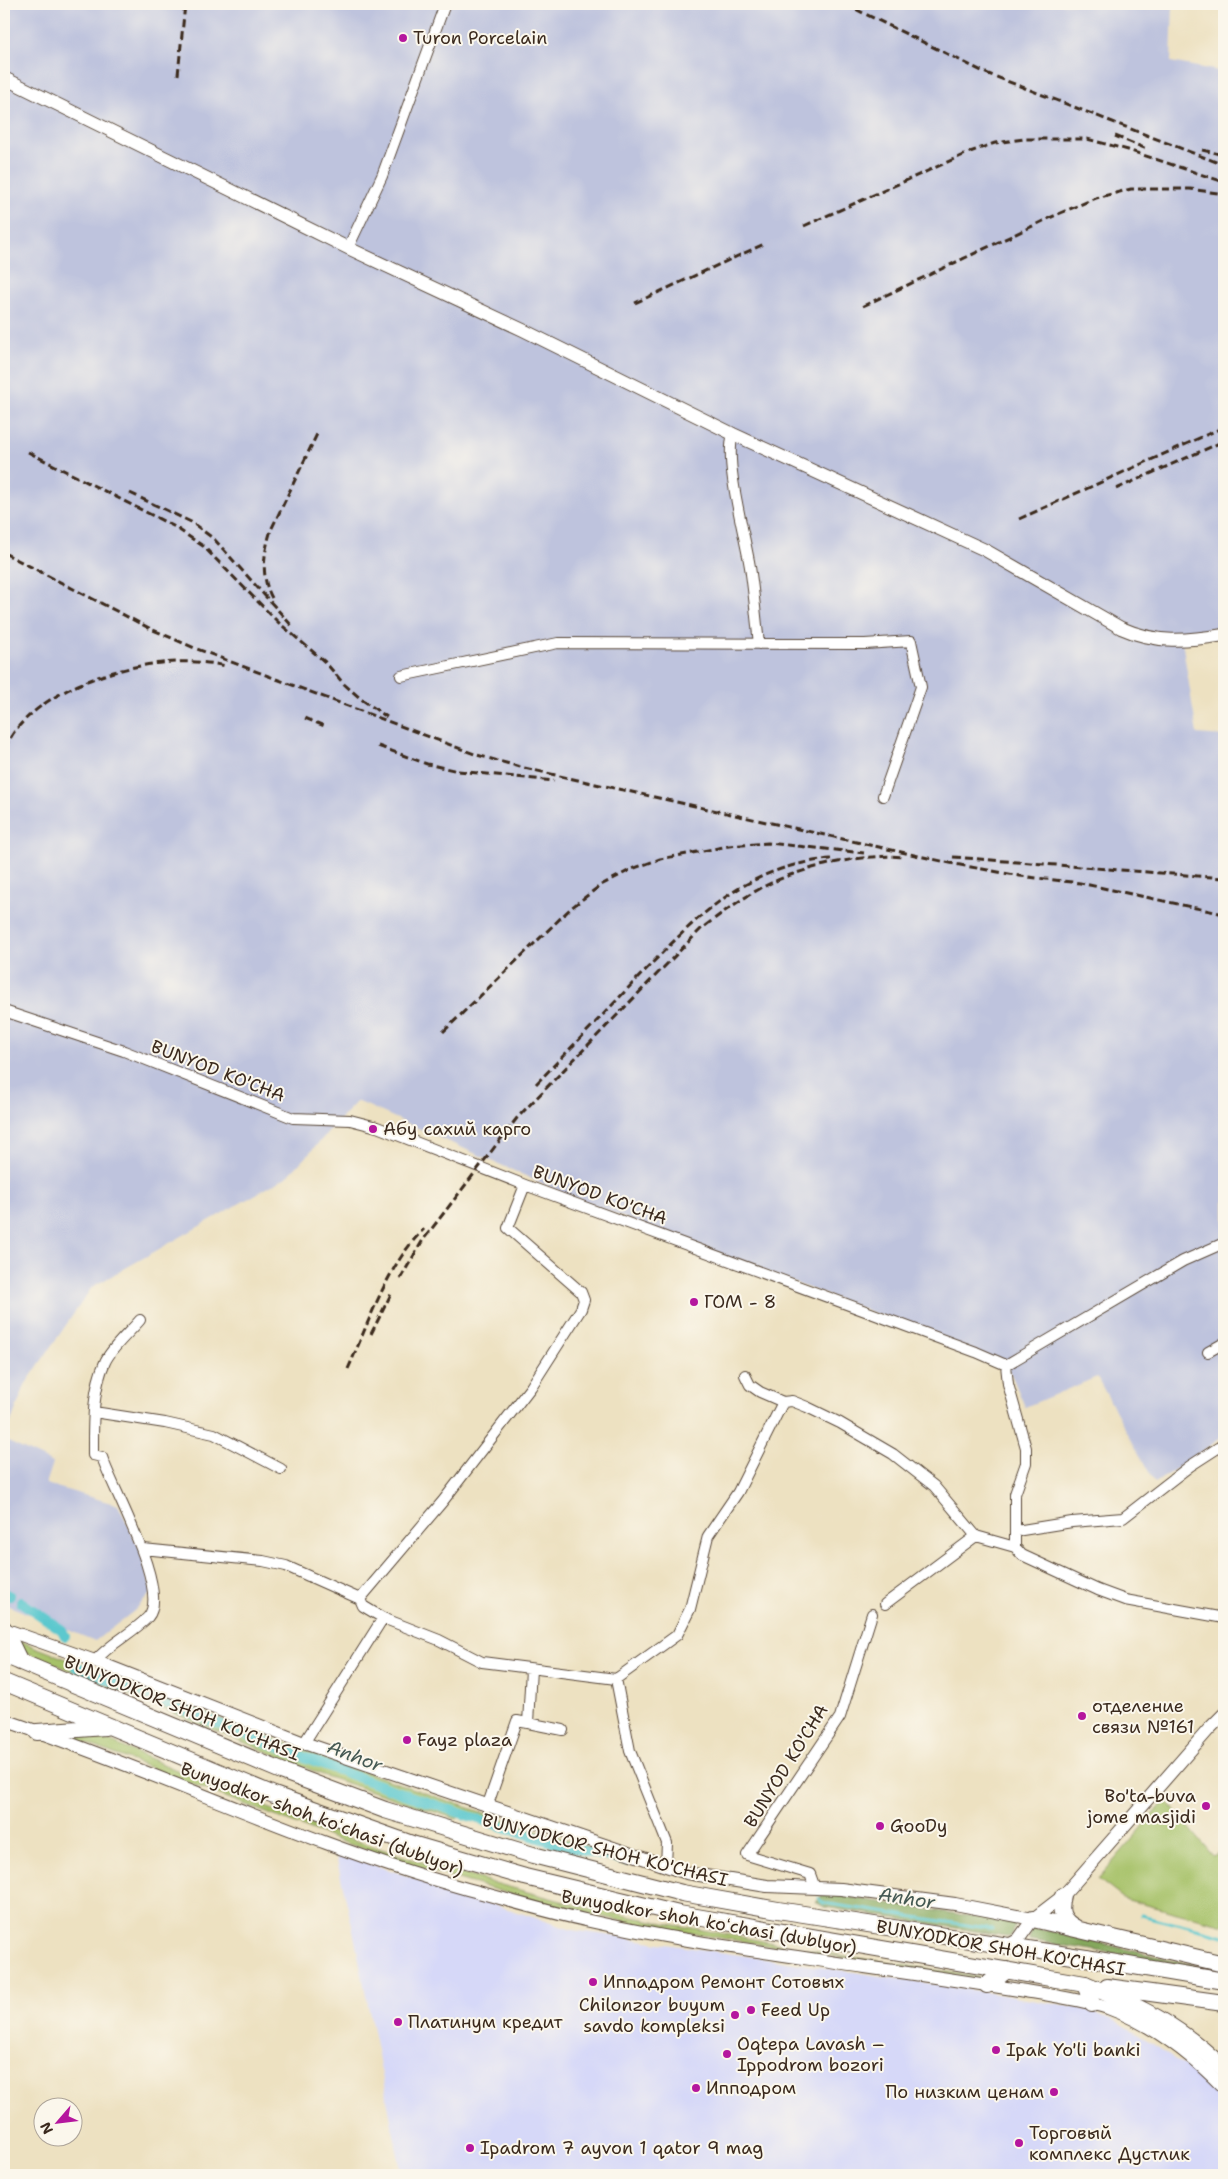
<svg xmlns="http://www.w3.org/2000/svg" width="1228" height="2179" font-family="'Shantell Sans',sans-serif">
	<rect width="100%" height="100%" fill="#fbf7ec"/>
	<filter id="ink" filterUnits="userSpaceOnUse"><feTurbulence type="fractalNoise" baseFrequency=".02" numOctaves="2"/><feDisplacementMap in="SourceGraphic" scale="10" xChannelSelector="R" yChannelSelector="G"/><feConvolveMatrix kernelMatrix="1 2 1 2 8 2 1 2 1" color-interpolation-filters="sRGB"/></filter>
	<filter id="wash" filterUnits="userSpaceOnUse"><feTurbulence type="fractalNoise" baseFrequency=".0096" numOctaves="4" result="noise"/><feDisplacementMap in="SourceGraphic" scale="20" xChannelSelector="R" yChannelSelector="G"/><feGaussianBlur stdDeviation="1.12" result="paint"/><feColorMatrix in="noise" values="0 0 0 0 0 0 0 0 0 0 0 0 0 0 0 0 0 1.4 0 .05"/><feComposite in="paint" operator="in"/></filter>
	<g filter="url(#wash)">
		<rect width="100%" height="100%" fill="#ede1c1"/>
		<path fill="#d6d8f8" d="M335,1852L572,1930L967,1989L1084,2009L1116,2021L1152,2043L1195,2073L1210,2088L1224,2105V2175H402L353,1930Z"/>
		<path fill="#bec3dd" d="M4,4H1173L1171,62L1224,72V626L1181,634L1197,734L1224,736V1436L1155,1483L1097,1377L1025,1407L1007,1364L591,1205L357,1101L288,1176L92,1287L25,1385L4,1440L53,1463L46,1484L118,1505L140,1549L152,1592L134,1611L95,1641L4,1604Z"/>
		<path fill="#a6c167" stroke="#707642" d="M17,1640C214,1716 411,1794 614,1854L615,1857L572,1847L463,1813L457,1819L328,1777L21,1650Z
			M95,1735L242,1798L339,1835L421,1862L505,1886L591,1909L648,1920L839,1955L980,1977L978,1979L647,1926L590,1914L503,1892L420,1868L337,1840L73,1738L75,1736Z
			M1166,1800L1213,1856L1224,1849V1925L1124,1899L1098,1879Z"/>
		<path fill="#84a75c" stroke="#60683d" d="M828,1894L1015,1923L1012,1937L825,1907L815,1902L821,1896Z
			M1032,1927L1211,1969L1029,1940Z"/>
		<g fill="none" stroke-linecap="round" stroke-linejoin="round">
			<path stroke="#5bc8ce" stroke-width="3" d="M818,1898L823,1903L993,1929
				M1141,1915L1224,1936"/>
			<path stroke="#5bc8ce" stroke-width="10" d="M4,1593L10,1596
				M21,1602L62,1630L65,1636
				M76,1667C208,1719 339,1774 475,1818C525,1834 575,1851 627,1861"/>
		</g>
	</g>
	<g filter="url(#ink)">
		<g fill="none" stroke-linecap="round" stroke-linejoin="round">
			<defs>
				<path id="minor" d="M348,248L382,176L445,4
					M733,434C724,463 745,535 750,567C754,593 756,618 759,644
					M401,676L558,643L865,644L911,641L921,687L883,796
					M4,1011L124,1051L293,1118L350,1120L377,1127L525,1185L976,1352L1006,1365L1008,1384L1026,1448V1463L1015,1494V1547
					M1208,1352L1224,1343
					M1006,1365L1183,1261L1224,1243
					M745,1375L750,1385L760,1392L783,1402L792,1401L807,1407L840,1423L893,1454L934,1486L976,1536
					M94,1412L165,1423L214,1434L281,1469
					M1016,1531L1072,1522L1123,1518L1190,1466L1224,1444
					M143,1549L263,1561L286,1566L360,1599L363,1606L383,1618L439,1640L482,1662L616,1679L677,1635L690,1609L708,1536L738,1492L783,1402
					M360,1599L443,1501L531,1387L581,1309L584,1300L581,1292L508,1228L525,1185
					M885,1604L976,1536L1015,1547L1022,1555L1098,1590L1125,1600L1224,1618
					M95,1661C110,1643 132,1634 148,1617C171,1591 112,1488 102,1457L93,1455C93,1425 92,1390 105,1362C111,1348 130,1332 140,1320
					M616,1679L630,1751L667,1843L666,1865
					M528,1723L563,1730
					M304,1743L383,1618
					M487,1807L517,1721L528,1723L531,1669
					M815,1888L810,1874L747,1855L840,1717L872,1614"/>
				<path id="tertiary" d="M4,78L348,248L523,330L733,434L985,550L1121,628C1157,644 1186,641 1224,635
					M4,1629L95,1661L304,1743L687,1873L767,1886L841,1889L955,1904L1033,1919
					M4,1720C157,1771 303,1843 460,1887C501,1898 543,1911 585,1920C677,1941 772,1953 865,1967C917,1974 968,1982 1019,1990C1049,1995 1079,1999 1108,2008C1152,2024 1192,2055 1224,2088
					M1006,1946L1018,1940L1033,1919L1063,1896L1209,1729L1224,1714"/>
				<path id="primary" d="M4,1629L20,1662
					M4,1655L284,1772L385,1810L533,1855L682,1893L778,1910L1086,1958
					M4,1682L274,1795L415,1845L525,1877L679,1914L1085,1984
					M37,1732L105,1727
					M987,1985L1007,1970"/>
				<path id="trunk" d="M1063,1896C1059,1911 1061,1920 1076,1928
					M1033,1919L1224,1964
					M1086,1958L1224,1981
					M1085,1984C1141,2007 1180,2026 1224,2069
					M1085,1984L1092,2004
					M1107,1987L1224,2003"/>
			</defs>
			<use href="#minor" stroke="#564536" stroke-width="12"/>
			<use href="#tertiary" stroke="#564536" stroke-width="14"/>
			<use href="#primary" stroke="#564536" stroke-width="18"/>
			<use href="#trunk" stroke="#564536" stroke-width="18"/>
			<use href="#minor" stroke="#fff" stroke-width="10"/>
			<use href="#tertiary" stroke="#fff" stroke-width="12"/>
			<use href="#primary" stroke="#fff" stroke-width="16"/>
			<use href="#trunk" stroke="#fff" stroke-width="16"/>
			<path stroke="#3b2a1e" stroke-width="3" stroke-dasharray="8 4" stroke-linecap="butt" d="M845,4L986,73L1224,165
				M103,7L104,4
				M178,75L185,4
				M1115,136L1147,149
				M1202,150L1224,155
				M804,226L970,152L995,143L1024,139H1087L1128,150L1224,182
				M635,303L764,244
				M863,306L1058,214L1096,198L1131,189H1190L1224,194
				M28,452L175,527L203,546L278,622L325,662L344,684L361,699L387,717
				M1116,489L1224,441
				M130,493L191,522L214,539L293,627
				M1019,519L1224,427
				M4,553L151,629L197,649L477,755L524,768L955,864L1020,876L1080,883L1224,914
				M272,598C260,576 264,552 271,530L318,432
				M305,718L327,727
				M378,746L427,764L458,771L554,781
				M4,748C9,741 13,732 19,726C63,676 163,651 226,666
				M953,857L1224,878
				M443,1032L571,908L601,885L632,869L660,859L729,846L768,843L864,853
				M536,1084C568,1051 601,1017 633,983C693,921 741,866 832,859
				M400,1279L423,1240L517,1118L701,929C723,912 746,895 771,883C805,867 865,853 902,857
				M371,1334L391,1294
				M348,1369C369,1322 387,1265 424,1229"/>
		</g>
	</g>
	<g fill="#b5179e" stroke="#fbf7ec" stroke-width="2">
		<circle cx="403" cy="38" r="5"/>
		<circle cx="373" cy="1129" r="5"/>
		<circle cx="694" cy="1302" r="5"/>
		<circle cx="1082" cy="1716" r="5"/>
		<circle cx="407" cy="1740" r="5"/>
		<circle cx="1206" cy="1806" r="5"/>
		<circle cx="880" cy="1826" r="5"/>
		<circle cx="593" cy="1982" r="5"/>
		<circle cx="751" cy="2010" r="5"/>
		<circle cx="735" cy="2015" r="5"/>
		<circle cx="398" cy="2022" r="5"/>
		<circle cx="996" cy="2050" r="5"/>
		<circle cx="727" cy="2054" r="5"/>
		<circle cx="696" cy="2088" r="5"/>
		<circle cx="1054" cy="2092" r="5"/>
		<circle cx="1019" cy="2143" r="5"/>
		<circle cx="470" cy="2148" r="5"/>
	</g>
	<g text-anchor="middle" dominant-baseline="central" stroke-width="4" stroke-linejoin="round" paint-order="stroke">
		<g font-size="18" fill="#3b2a1e" stroke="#fbf7ec" text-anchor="start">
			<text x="413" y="38">Turon Porcelain</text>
			<text x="383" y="1129">Абу сахий карго</text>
			<text x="704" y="1302">ГОМ - 8</text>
			<text x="1092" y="1706">отделение<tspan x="1092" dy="21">связи №161</tspan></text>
			<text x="417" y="1740">Fayz plaza</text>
			<text x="1196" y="1796" text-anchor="end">Bo'ta-buva<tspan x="1196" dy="21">jome masjidi</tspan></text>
			<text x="890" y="1826">GooDy</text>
			<text x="603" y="1982">Иппадром Ремонт Сотовых</text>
			<text x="725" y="2005" text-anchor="end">Chilonzor buyum<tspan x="725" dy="21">savdo kompleksi</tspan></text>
			<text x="761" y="2010">Feed Up</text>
			<text x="408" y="2022">Платинум кредит</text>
			<text x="737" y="2044">Oqtepa Lavash –<tspan x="737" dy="21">Ippodrom bozori</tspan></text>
			<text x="1006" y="2050">Ipak Yo'li banki</text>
			<text x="706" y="2088">Ипподром</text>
			<text x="1044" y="2092" text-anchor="end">По низким ценам</text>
			<text x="1029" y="2133">Торговый<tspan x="1029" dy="21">комплекс Дустлик</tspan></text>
			<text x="480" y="2148">Ipadrom 7 ayvon 1 qator 9 mag</text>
		</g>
		<g font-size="18" fill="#3b2a1e" stroke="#fbf7ec">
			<text transform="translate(218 1071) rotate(21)">BUNYOD KO'CHA</text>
			<text transform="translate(600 1195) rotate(20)">BUNYOD KO'CHA</text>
			<text transform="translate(182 1708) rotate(22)">BUNYODKOR SHOH KO'CHASI</text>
			<text transform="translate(786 1766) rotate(-58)">BUNYOD KO'CHA</text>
			<text transform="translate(322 1819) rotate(20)">Bunyodkor shoh koʻchasi (dublyor)</text>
			<text transform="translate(605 1850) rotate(14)">BUNYODKOR SHOH KO'CHASI</text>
			<text transform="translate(709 1922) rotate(10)">Bunyodkor shoh koʻchasi (dublyor)</text>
			<text transform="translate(1001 1948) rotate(10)">BUNYODKOR SHOH KO'CHASI</text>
		</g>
		<g font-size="19" font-style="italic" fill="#455953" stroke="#fbf7ec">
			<text transform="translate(355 1756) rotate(21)">Anhor</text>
			<text transform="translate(907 1898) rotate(9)">Anhor</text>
		</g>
	</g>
	<rect width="1228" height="2179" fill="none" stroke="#fbf7ec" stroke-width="20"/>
	<g transform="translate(58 2122) rotate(242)"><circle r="24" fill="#fbf7ec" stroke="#aea59a"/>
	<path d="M0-4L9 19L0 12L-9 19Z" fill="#b5179e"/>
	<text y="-8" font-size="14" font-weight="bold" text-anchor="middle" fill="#3b2a1e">N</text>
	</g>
</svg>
